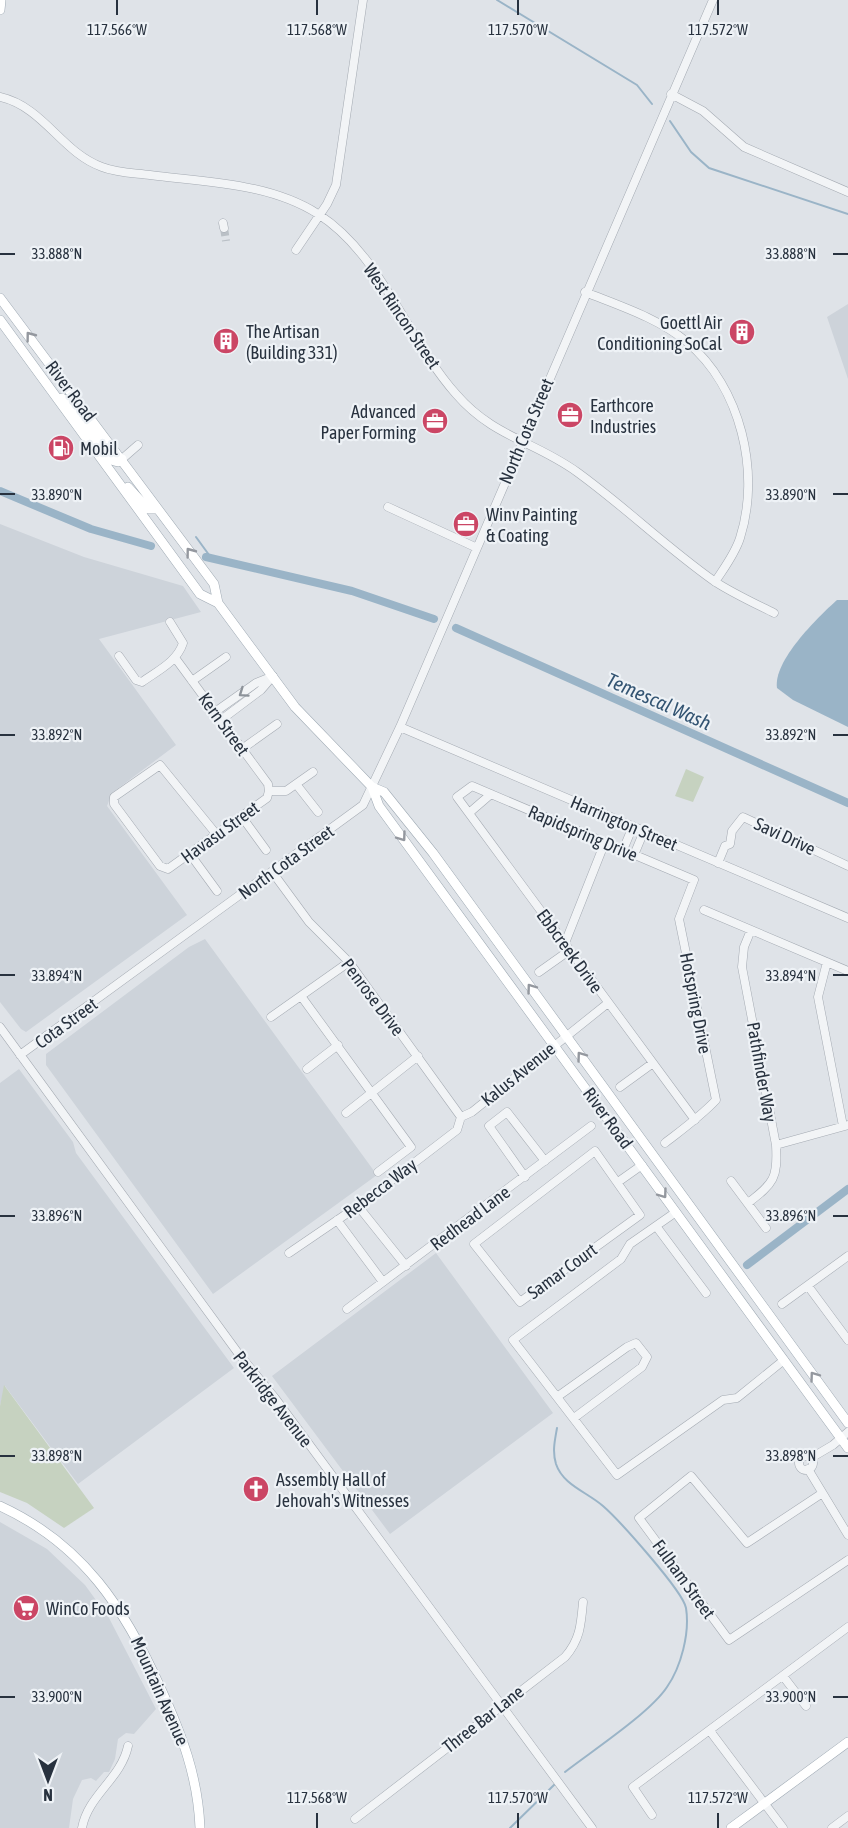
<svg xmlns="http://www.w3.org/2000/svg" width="848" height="1828" font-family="'Asap Condensed',sans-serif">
	<rect width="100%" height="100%" fill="#dfe3e8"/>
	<path fill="#cdd3da" d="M848,304V379L827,317Z
		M0,524L84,557L183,586L201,612L99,639L176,745L112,793L107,806L187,915L26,1032L21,1029L0,1002Z
		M205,939L377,1175L213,1294L46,1065V1054L189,947Z
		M19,1069L73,1142L76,1153L234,1368L78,1484L5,1386L0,1406V1083Z
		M436,1253L553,1413L390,1534L272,1376Z
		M0,1522L47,1549L85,1585L109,1618L156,1709L134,1734L126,1733L118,1739L115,1759L109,1772H104L96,1781L91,1778L82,1780L73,1799L69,1828H0Z"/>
	<path fill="#c6d2c0" d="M686,769L704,777L693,802L675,796Z
		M4,1385L94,1508L64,1528L27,1503L0,1492V1406Z"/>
	<path fill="#9ab4c7" d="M837,600H848V727L793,700L777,688C773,661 817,618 837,600Z"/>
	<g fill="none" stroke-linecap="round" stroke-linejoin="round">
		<path stroke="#9ab4c7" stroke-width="2" d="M497,0L637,85L652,104
			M670,121L691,152L709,168L848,214
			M196,537L212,559
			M557,1428C555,1440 552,1451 556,1464C563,1485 587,1492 603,1506C618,1519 683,1591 686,1608C690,1633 681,1667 667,1687C650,1713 592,1751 565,1772
			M510,1828L555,1784"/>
		<path stroke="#9ab4c7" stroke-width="8" d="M0,491L91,529L151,546
			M206,557L352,591L434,619
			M456,628L848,803
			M747,1265L848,1189"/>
		<path stroke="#bac0c6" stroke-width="8" stroke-dasharray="8 4" stroke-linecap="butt" d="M224,228L226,241"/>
		<defs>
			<path id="minor" d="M671,94L703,111L744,147L848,192
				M0,97C44,107 61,152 102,167C117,173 134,173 150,175C205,182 270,183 318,214C381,254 407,339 456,394C493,437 534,441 577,472C624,506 666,547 714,581C732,593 754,603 774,613
				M223,223L224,228
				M296,250L327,204L336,185L363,0
				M585,292C620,306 658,318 687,342C741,387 761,473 740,538C735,554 724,568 715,582
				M122,459L138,445
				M388,507L475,547
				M119,656L136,680L142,682C157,671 177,662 183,643L170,622
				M176,659L268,784L269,791
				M192,681L226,657
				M215,712L256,683L271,677
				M221,720L261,690L273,676
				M400,727L848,918
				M242,749L277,724
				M296,784L318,812
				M269,791H286L313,772
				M469,813L491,794
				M242,817L266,850
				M217,835L160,765L114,797V804L160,866L168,869L267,798L269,791
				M623,850L633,826
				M190,854L217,891
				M634,855L644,831
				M718,863L725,846L730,844L732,831L743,817L848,866
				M273,873L309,922L349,962L461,1117L472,1112L608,1003
				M704,910L848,971
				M565,943L605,842
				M827,962L818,997L843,1126
				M539,972L570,950
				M301,996L411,1147L378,1172
				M271,1017L349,962
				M0,1027L238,1353L275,1398L592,1828
				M20,1055L363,805L400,727L713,0
				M307,1069L338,1045
				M620,1087L653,1063
				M346,1113L418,1056
				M665,1143C683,1129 701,1116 716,1100L679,919L694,880L472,786L457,797L695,1120
				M776,1145L848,1125
				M595,1151L640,1215L520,1302L474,1244Z
				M525,1177L489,1126L507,1112L545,1161
				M731,1181L766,1228
				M618,1182L642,1165
				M748,1203C774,1183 778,1178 776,1145L742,967L744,947L751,930
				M358,1206L406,1266
				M676,1212L630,1244L621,1259L513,1340L617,1475L723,1400L737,1398L784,1360
				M337,1220L383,1282
				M656,1226L706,1293
				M289,1253L358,1206L457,1130L461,1117
				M808,1286L848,1340
				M782,1304L848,1256
				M347,1309L591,1126
				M557,1397L627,1347L636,1343L647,1357L642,1367L574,1418
				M799 1463a7 7 0 1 1 14 0a7 7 0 1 1-14 0Z
				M811,1458L833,1445L848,1432
				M808,1469L848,1535
				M821,1494L747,1543L691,1476L639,1518L729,1640L848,1560
				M783,1676L806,1706
				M710,1731L783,1828
				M652,1815L633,1787L848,1627
				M355,1819L565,1657C580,1640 581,1625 583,1602
				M82,1828C88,1795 121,1779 128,1746
				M832,1828L848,1816"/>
			<path id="major" d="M0,10L1,0
				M0,298L214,584L218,603L295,707L372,787L379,806L848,1448
				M0,320L200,594L218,603
				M62,398L71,405L114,461L118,462L122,459
				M128,487L148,509H157
				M372,787L384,792L433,853L848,1423
				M0,1506C83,1544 125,1609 161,1689C182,1735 198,1777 200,1828
				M731,1828L848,1742"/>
		</defs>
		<use href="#minor" stroke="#a4aab2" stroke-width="9"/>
		<use href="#major" stroke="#9ea9b3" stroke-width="10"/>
		<use href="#minor" stroke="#f2f4f6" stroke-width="8"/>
		<use href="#major" stroke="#fff" stroke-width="9"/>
	</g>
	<defs><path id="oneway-chevron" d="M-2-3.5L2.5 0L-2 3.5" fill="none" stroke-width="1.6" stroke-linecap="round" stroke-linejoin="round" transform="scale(1.5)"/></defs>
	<g stroke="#94989f">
		<use href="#oneway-chevron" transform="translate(30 336) rotate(-127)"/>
		<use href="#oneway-chevron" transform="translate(190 552) rotate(-127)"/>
		<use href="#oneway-chevron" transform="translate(402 837) rotate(54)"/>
		<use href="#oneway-chevron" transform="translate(531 988) rotate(-126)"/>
		<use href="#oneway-chevron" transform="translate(581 1056) rotate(-126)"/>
		<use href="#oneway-chevron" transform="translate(663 1194) rotate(54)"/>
		<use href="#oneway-chevron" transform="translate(814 1376) rotate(-126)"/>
	</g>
	<use stroke="#8d939a" href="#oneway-chevron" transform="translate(243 693) rotate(145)"/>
	<path fill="none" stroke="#28323f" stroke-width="2" d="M117,0V15M317,0V15M518,0V15M718,0V15M0,254H15M833,254H848M0,494H15M833,494H848M0,735H15M833,735H848M0,975H15M833,975H848M0,1216H15M833,1216H848M0,1456H15M833,1456H848M0,1697H15M833,1697H848M317,1813V1828M518,1813V1828M718,1813V1828"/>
	<defs>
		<symbol id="building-disc" viewBox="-11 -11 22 22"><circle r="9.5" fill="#cb4665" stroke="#eef2f6"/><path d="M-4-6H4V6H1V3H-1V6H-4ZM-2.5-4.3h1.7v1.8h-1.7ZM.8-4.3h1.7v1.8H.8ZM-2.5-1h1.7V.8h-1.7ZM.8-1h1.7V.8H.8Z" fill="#fff"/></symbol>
		<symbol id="office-disc" viewBox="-11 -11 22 22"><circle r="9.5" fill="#cb4665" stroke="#eef2f6"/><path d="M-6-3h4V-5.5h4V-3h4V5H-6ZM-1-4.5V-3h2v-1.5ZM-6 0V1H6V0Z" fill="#fff"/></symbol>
		<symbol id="fuel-disc" viewBox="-11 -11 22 22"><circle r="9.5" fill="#cb4665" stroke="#eef2f6"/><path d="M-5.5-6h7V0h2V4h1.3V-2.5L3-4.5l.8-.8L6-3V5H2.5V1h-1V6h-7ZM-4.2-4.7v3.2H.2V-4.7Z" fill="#fff"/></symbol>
		<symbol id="church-disc" viewBox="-11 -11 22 22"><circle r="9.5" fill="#cb4665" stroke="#eef2f6"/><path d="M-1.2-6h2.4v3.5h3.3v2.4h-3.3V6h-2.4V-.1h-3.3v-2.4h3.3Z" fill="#fff"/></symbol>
		<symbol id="supermarket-disc" viewBox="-11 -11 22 22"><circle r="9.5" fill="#cb4665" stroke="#eef2f6"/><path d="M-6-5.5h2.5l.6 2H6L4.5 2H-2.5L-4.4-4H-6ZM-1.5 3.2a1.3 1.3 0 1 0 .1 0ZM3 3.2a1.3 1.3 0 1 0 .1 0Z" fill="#fff"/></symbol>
	</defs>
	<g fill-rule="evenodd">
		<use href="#building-disc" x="727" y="317" width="30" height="30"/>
		<use href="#building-disc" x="211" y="326" width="30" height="30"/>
		<use href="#office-disc" x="555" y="400" width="30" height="30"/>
		<use href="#office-disc" x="420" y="406" width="30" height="30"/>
		<use href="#fuel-disc" x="46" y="433" width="30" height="30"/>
		<use href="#office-disc" x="451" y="509" width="30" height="30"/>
		<use href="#church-disc" x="241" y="1474" width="30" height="30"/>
		<use href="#supermarket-disc" x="11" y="1593" width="30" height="30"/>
	</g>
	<g text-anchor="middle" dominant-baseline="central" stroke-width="4.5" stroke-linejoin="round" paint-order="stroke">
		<g font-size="18" fill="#28323f" stroke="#eef2f6">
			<text transform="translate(402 316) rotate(56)">West Rincon Street</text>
			<text transform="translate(71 391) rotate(53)">River Road</text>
			<text transform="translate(526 431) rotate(-67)">North Cota Street</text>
			<text transform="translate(224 724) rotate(54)">Kern Street</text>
			<text transform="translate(624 823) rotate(23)">Harrington Street</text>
			<text transform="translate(220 832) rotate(-36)">Havasu Street</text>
			<text transform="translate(583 833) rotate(23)">Rapidspring Drive</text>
			<text transform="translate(785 836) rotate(25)">Savi Drive</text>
			<text transform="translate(286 862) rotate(-36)">North Cota Street</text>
			<text transform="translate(570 951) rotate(54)">Ebbcreek Drive</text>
			<text transform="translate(373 997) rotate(53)">Penrose Drive</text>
			<text transform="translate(696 1003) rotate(79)">Hotspring Drive</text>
			<text transform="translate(66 1023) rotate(-36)">Cota Street</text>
			<text transform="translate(762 1072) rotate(80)">Pathfinder Way</text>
			<text transform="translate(518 1074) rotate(-39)">Kalus Avenue</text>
			<text transform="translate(608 1118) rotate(54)">River Road</text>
			<text transform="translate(380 1188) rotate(-37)">Rebecca Way</text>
			<text transform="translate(470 1218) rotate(-37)">Redhead Lane</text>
			<text transform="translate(562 1271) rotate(-36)">Samar Court</text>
			<text transform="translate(273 1399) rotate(52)">Parkridge Avenue</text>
			<text transform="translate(684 1579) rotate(54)">Fulham Street</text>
			<text transform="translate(160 1691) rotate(66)">Mountain Avenue</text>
			<text transform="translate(483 1719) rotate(-38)">Three Bar Lane</text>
		</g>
		<g font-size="18" fill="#28323f" stroke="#eef2f6" text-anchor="start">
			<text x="722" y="322" text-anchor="end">Goettl Air<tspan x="722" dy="21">Conditioning SoCal</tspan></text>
			<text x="246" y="331">The Artisan<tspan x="246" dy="21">(Building 331)</tspan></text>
			<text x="590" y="405">Earthcore<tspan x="590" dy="21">Industries</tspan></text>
			<text x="416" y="411" text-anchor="end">Advanced<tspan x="416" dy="21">Paper Forming</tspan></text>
			<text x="80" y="448">Mobil</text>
			<text x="486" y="514">Winv Painting<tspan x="486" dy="21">&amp; Coating</tspan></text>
			<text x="276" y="1479">Assembly Hall of<tspan x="276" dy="21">Jehovah's Witnesses</tspan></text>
			<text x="46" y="1608">WinCo Foods</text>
		</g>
		<g font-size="20" font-style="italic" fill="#335472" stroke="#eef2f6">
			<text transform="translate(659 701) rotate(24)">Temescal Wash</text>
		</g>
	</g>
	<g font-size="15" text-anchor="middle" fill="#28323f" stroke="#eef2f6" stroke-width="4.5" stroke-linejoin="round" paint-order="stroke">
		<text x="117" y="35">117.566°W</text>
		<text x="317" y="35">117.568°W</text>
		<text x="518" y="35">117.570°W</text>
		<text x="718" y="35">117.572°W</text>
		<text x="791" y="259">33.888°N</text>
		<text x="57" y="259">33.888°N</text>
		<text x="791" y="500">33.890°N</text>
		<text x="57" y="500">33.890°N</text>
		<text x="791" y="740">33.892°N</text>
		<text x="57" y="740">33.892°N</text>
		<text x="57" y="981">33.894°N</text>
		<text x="791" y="981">33.894°N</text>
		<text x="791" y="1221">33.896°N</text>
		<text x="57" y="1221">33.896°N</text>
		<text x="57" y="1461">33.898°N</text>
		<text x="791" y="1461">33.898°N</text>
		<text x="57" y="1702">33.900°N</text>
		<text x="791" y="1702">33.900°N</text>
		<text x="317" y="1803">117.568°W</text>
		<text x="518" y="1803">117.570°W</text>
		<text x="718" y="1803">117.572°W</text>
	</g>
	<g transform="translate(48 1780) rotate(180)" stroke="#eef2f6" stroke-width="4.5" paint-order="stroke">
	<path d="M0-4.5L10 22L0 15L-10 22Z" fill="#28323f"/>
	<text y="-9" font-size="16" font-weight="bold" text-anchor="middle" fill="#28323f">N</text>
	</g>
</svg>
